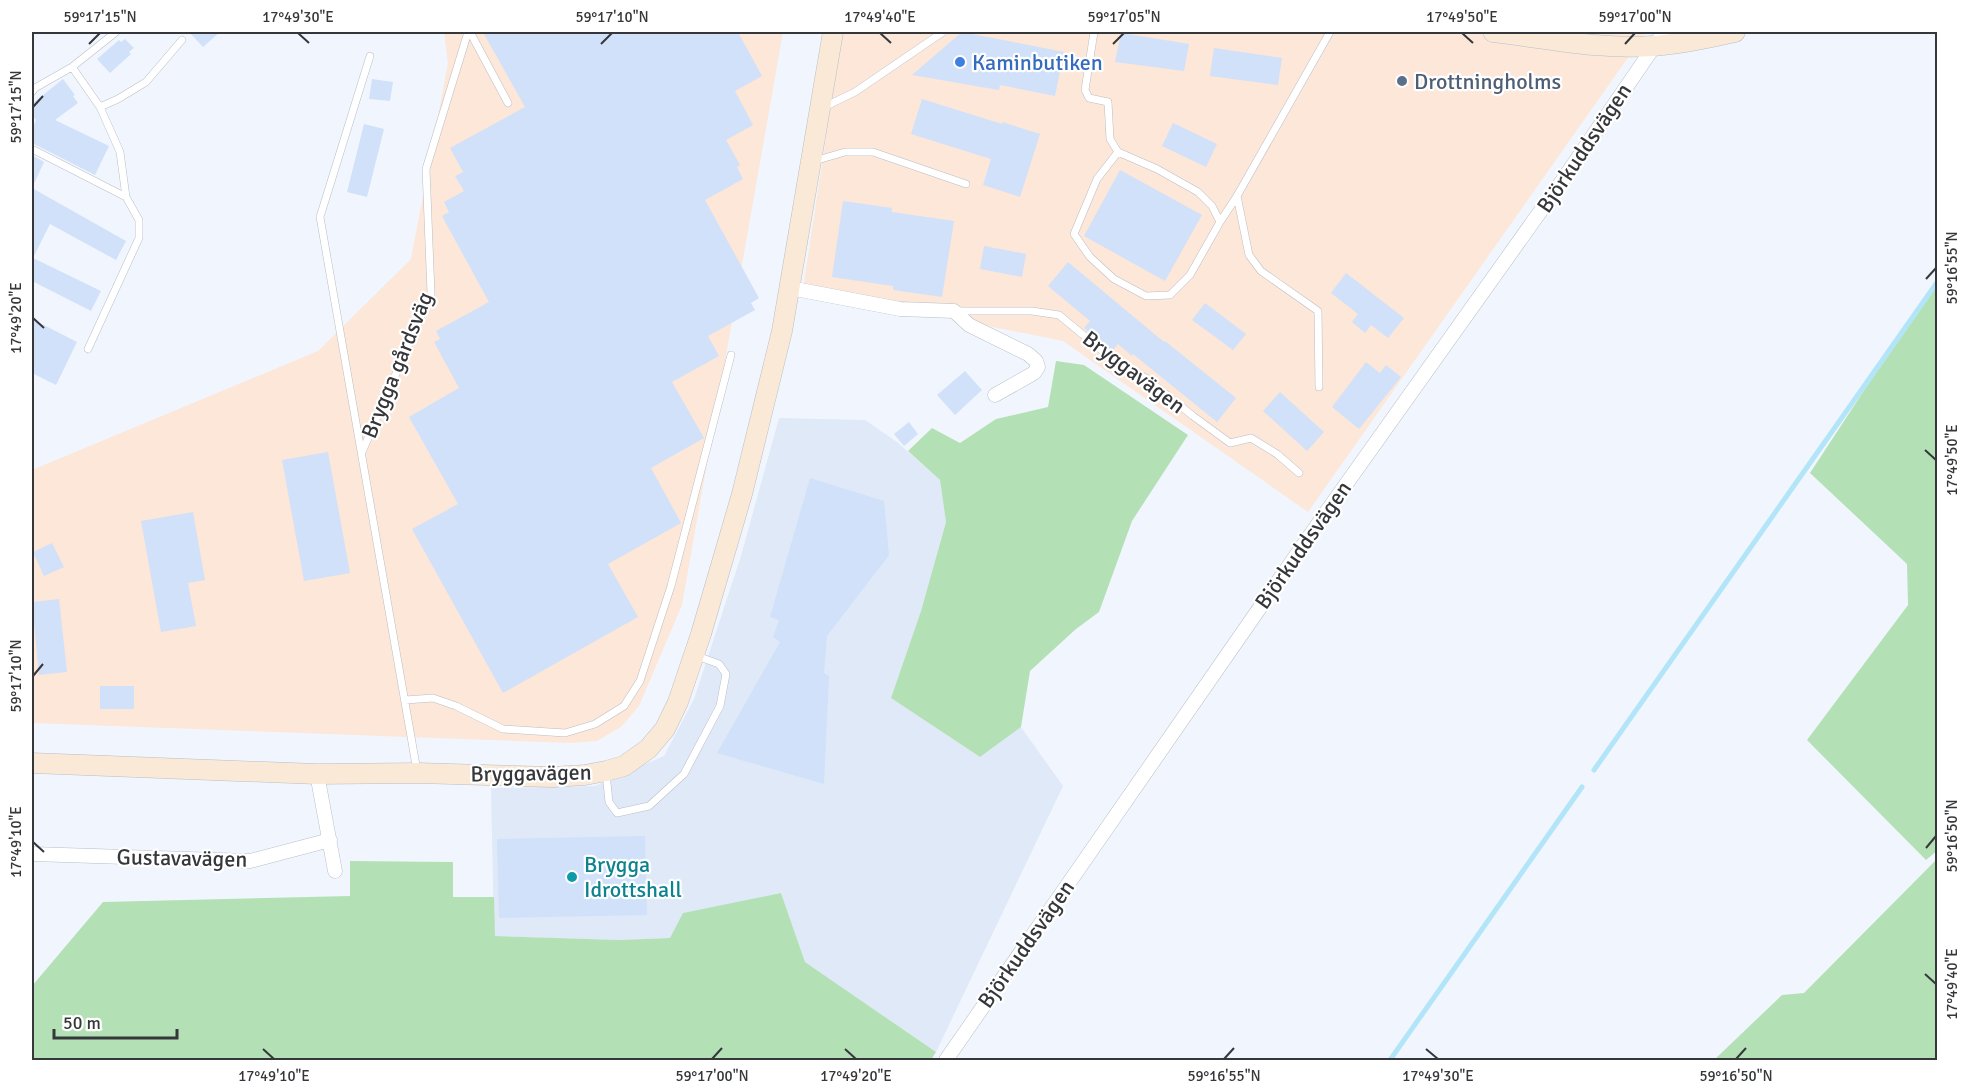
<svg xmlns="http://www.w3.org/2000/svg" width="1969" height="1092" font-family="Signika,sans-serif">
	<rect width="100%" height="100%" fill="#f1f6fe"/>
	<path fill="#e0e9f7" d="M779,418L865,420L897,442L940,480L946,522L921,611L891,698L980,757L1021,727L1063,786L936,1052L805,962L781,893L670,938L620,940L494,936L491,788L595,786L664,756L694,699L741,556Z"/>
	<path fill="#fce7d9" d="M444,32H783L682,605L639,706L621,727L597,741L571,743L32,723V470L318,351L411,259L448,63Z
		M842,32H1646L1308,512L1063,341L803,289Z"/>
	<path fill="#b3e1b5" d="M1937,286L1938,850L1926,860L1807,740L1908,605L1907,564L1810,473L1865,389Z
		M1056,361L1084,365L1188,435L1132,521L1099,612L1076,629L1030,671L1021,727L980,757L891,698L921,611L946,522L940,480L908,451L932,428L960,443L996,419L1048,407Z
		M1937,859V1060H1714L1782,995L1804,993Z
		M350,861L453,862V897H494L495,936L620,940L670,938L683,913L781,893L805,962L936,1052L931,1060H32V986L103,902L350,896Z"/>
	<g fill="none" stroke-linecap="round" stroke-linejoin="round">
		<path stroke="#b2e5f8" stroke-width="5" d="M1594,770L1938,281
			M1390,1060L1582,787"/>
	</g>
	<path fill="#d0e1f9" d="M189,32H220L203,47Z
		M483,32H738L762,76L735,91L753,125L726,140L740,165L737,167L743,179L705,200L759,298L751,303L755,310L708,336L719,356L672,382L704,438L651,468L681,523L608,564L638,617L503,693L412,529L458,504L409,417L459,388L434,342L440,339L436,331L489,302L442,216L449,212L444,202L464,191L455,176L463,172L450,148L525,107Z
		M962,32L1064,52L1055,96L1000,85L999,90L912,75Z
		M1121,33L1189,44L1184,71L1115,62Z
		M125,39L134,48L129,52L131,54L110,73L97,59L119,40L121,42Z
		M1214,48L1282,58L1278,85L1210,76Z
		M63,79L75,95L73,96L78,103L55,120L109,146L95,175L32,143V130L36,120L32,115V104Z
		M372,79L393,82L390,101L369,99Z
		M922,99L1002,124V122L1040,134L1020,197L983,185L991,159L911,134Z
		M1173,123L1217,144L1206,167L1162,146Z
		M364,124L384,129L367,197L347,192Z
		M32,155L44,162L32,188Z
		M1120,170L1202,215L1165,281L1084,236Z
		M32,188L126,241L116,260L50,224L33,258L101,291L91,311L32,281Z
		M843,201L892,208V212L954,221L942,297L893,290V286L832,277Z
		M984,246L1026,254L1022,277L980,269Z
		M1068,262L1164,342L1165,341L1236,398L1217,422L1133,354L1132,356L1118,344L1112,351L1084,328L1090,321L1048,286Z
		M1346,273L1404,318L1388,338L1371,325L1365,333L1352,322L1358,314L1331,293Z
		M1205,303L1246,334L1233,350L1192,320Z
		M32,319L77,342L56,385L32,373Z
		M1366,362L1380,373L1386,365L1401,377L1359,429L1332,407Z
		M965,371L982,390L955,415L937,395Z
		M1280,392L1324,432L1307,451L1263,411Z
		M909,422L918,434L904,446L894,434Z
		M328,452L350,573L304,581L282,460Z
		M810,478L884,501L889,555L827,636L824,673L829,676L824,784L717,753L780,642L773,637L779,620L770,617Z
		M193,512L205,580L188,583L196,626L161,632L141,521Z
		M52,543L64,567L44,576L33,552Z
		M59,599L67,672L39,675L32,602Z
		M100,686H134V709H100Z
		M645,836L647,915L499,918L497,839Z"/>
	<g fill="none" stroke-linecap="round" stroke-linejoin="round">
		<defs>
			<path id="lane" d="M470,32L508,103
				M1094,32L1085,90L1089,98L1108,102L1110,139L1118,152L1157,169L1198,192L1212,206L1220,222L1190,275L1170,295L1146,296L1114,279L1090,257L1074,234L1097,179L1118,152
				M370,56L320,217L417,771
				M72,67L100,107L120,152L126,197L139,220V238L88,349
				M32,92L35,88L72,67L116,32
				M100,107L118,99L146,82L182,40
				M822,108L855,92L943,32
				M32,149L126,197
				M814,161L845,152H873L966,184
				M1237,196L1249,255L1261,271L1318,311L1319,387
				M1220,222L1237,196L1330,32
				M956,311H1032L1059,315L1116,362L1146,378L1193,416L1230,443L1251,438L1277,454L1299,473
				M362,452L431,293L426,169L468,32
				M405,700L433,698L456,706L503,729L565,733L595,724L624,706L640,681L671,586L731,355
				M606,773L609,802L617,813L649,806L684,774L720,706L726,674L719,664L697,656"/>
			<path id="street" d="M790,288L900,309L954,311L969,325L1028,354L1036,361L1038,367L1034,373L995,395
				M317,774L335,871
				M32,854L250,861L330,840
				M946,1060L1327,511L1562,181L1664,32"/>
			<path id="secondary" d="M1493,32C1546,38 1600,50 1653,46C1681,44 1708,38 1735,32
				M32,763L317,774L418,773L552,777L585,775L606,771L624,766L648,749L665,729L678,702L701,634L742,494L782,331L833,32"/>
		</defs>
		<use href="#lane" stroke="#b9bec6" stroke-width="8"/>
		<use href="#street" stroke="#b9bec6" stroke-width="15"/>
		<use href="#secondary" stroke="#b9bec6" stroke-width="21"/>
		<use href="#lane" stroke="#fff" stroke-width="7"/>
		<use href="#street" stroke="#fff" stroke-width="14"/>
		<use href="#secondary" stroke="#fae9d6" stroke-width="20"/>
	</g>
	<path fill="none" stroke="#35373a" stroke-width="2" d="M298,33L309,43M880,33L891,43M1462,33L1473,43M89,44L100,33M601,44L612,33M1113,44L1124,33M1625,44L1635,33M33,107L43,96M1926,279L1936,268M33,318L44,328M1925,450L1936,460M33,676L43,664M33,842L44,852M1926,848L1936,836M1925,974L1936,984M263,1049L274,1059M845,1049L856,1059M1426,1049L1438,1059M712,1059L722,1048M1224,1059L1234,1048M1736,1059L1746,1048"/>
	<circle fill="#3f7fe0" stroke="#fff" stroke-width="2" cx="960" cy="62" r="6"/>
	<circle fill="#5c6f8a" stroke="#fff" stroke-width="2" cx="1402" cy="81" r="6"/>
	<circle fill="#0f9aa8" stroke="#fff" stroke-width="2" cx="572" cy="877" r="6"/>
	<g text-anchor="middle" dominant-baseline="central" stroke-width="4.5" stroke-linejoin="round" paint-order="stroke">
		<g font-size="22" fill="#366cbe" stroke="#fff" text-anchor="start">
			<text x="972" y="62">Kaminbutiken</text>
		</g>
		<g font-size="22" fill="#4e5e75" stroke="#fff" text-anchor="start">
			<text x="1414" y="81">Drottningholms</text>
		</g>
		<g font-size="22" fill="#35373a" stroke="#fff">
			<text transform="translate(1584 148) rotate(-56)">Björkuddsvägen</text>
			<text transform="translate(397 365) rotate(-68)">Brygga gårdsväg</text>
			<text transform="translate(1134 372) rotate(37)">Bryggavägen</text>
			<text transform="translate(1303 545) rotate(-55)">Björkuddsvägen</text>
			<text transform="translate(531 773) rotate(-1)">Bryggavägen</text>
			<text transform="translate(182 858) rotate(1)">Gustavavägen</text>
			<text transform="translate(1026 944) rotate(-55)">Björkuddsvägen</text>
		</g>
		<g font-size="22" fill="#0d838f" stroke="#fff" text-anchor="start">
			<text x="584" y="864">Brygga<tspan x="584" dy="25">Idrottshall</tspan></text>
		</g>
	</g>
	<rect width="1969" height="1092" fill="none" stroke="#ffffff" stroke-width="66"/>
	<path d="M54 1029v9h123v-9" fill="none" stroke="#35373a" stroke-width="3"/>
	<text x="63" y="1029" font-size="18" fill="#35373a" stroke="#ffffff" stroke-width="4.5" paint-order="stroke">50 m</text>
	<rect x="33" y="33" width="1903" height="1026" fill="none" stroke="#35373a" stroke-width="2"/>
	<g font-size="15" text-anchor="middle" fill="#35373a">
		<text x="100" y="22">59°17'15"N</text>
		<text x="298" y="22">17°49'30"E</text>
		<text x="612" y="22">59°17'10"N</text>
		<text x="880" y="22">17°49'40"E</text>
		<text x="1124" y="22">59°17'05"N</text>
		<text x="1462" y="22">17°49'50"E</text>
		<text x="1635" y="22">59°17'00"N</text>
		<text transform="translate(16 107) rotate(-90)" y="5">59°17'15"N</text>
		<text transform="translate(1952 268) rotate(-90)" y="5">59°16'55"N</text>
		<text transform="translate(16 318) rotate(-90)" y="5">17°49'20"E</text>
		<text transform="translate(1952 460) rotate(-90)" y="5">17°49'50"E</text>
		<text transform="translate(16 676) rotate(-90)" y="5">59°17'10"N</text>
		<text transform="translate(1952 836) rotate(-90)" y="5">59°16'50"N</text>
		<text transform="translate(16 842) rotate(-90)" y="5">17°49'10"E</text>
		<text transform="translate(1952 984) rotate(-90)" y="5">17°49'40"E</text>
		<text x="274" y="1081">17°49'10"E</text>
		<text x="712" y="1081">59°17'00"N</text>
		<text x="856" y="1081">17°49'20"E</text>
		<text x="1224" y="1081">59°16'55"N</text>
		<text x="1438" y="1081">17°49'30"E</text>
		<text x="1736" y="1081">59°16'50"N</text>
	</g>
</svg>
